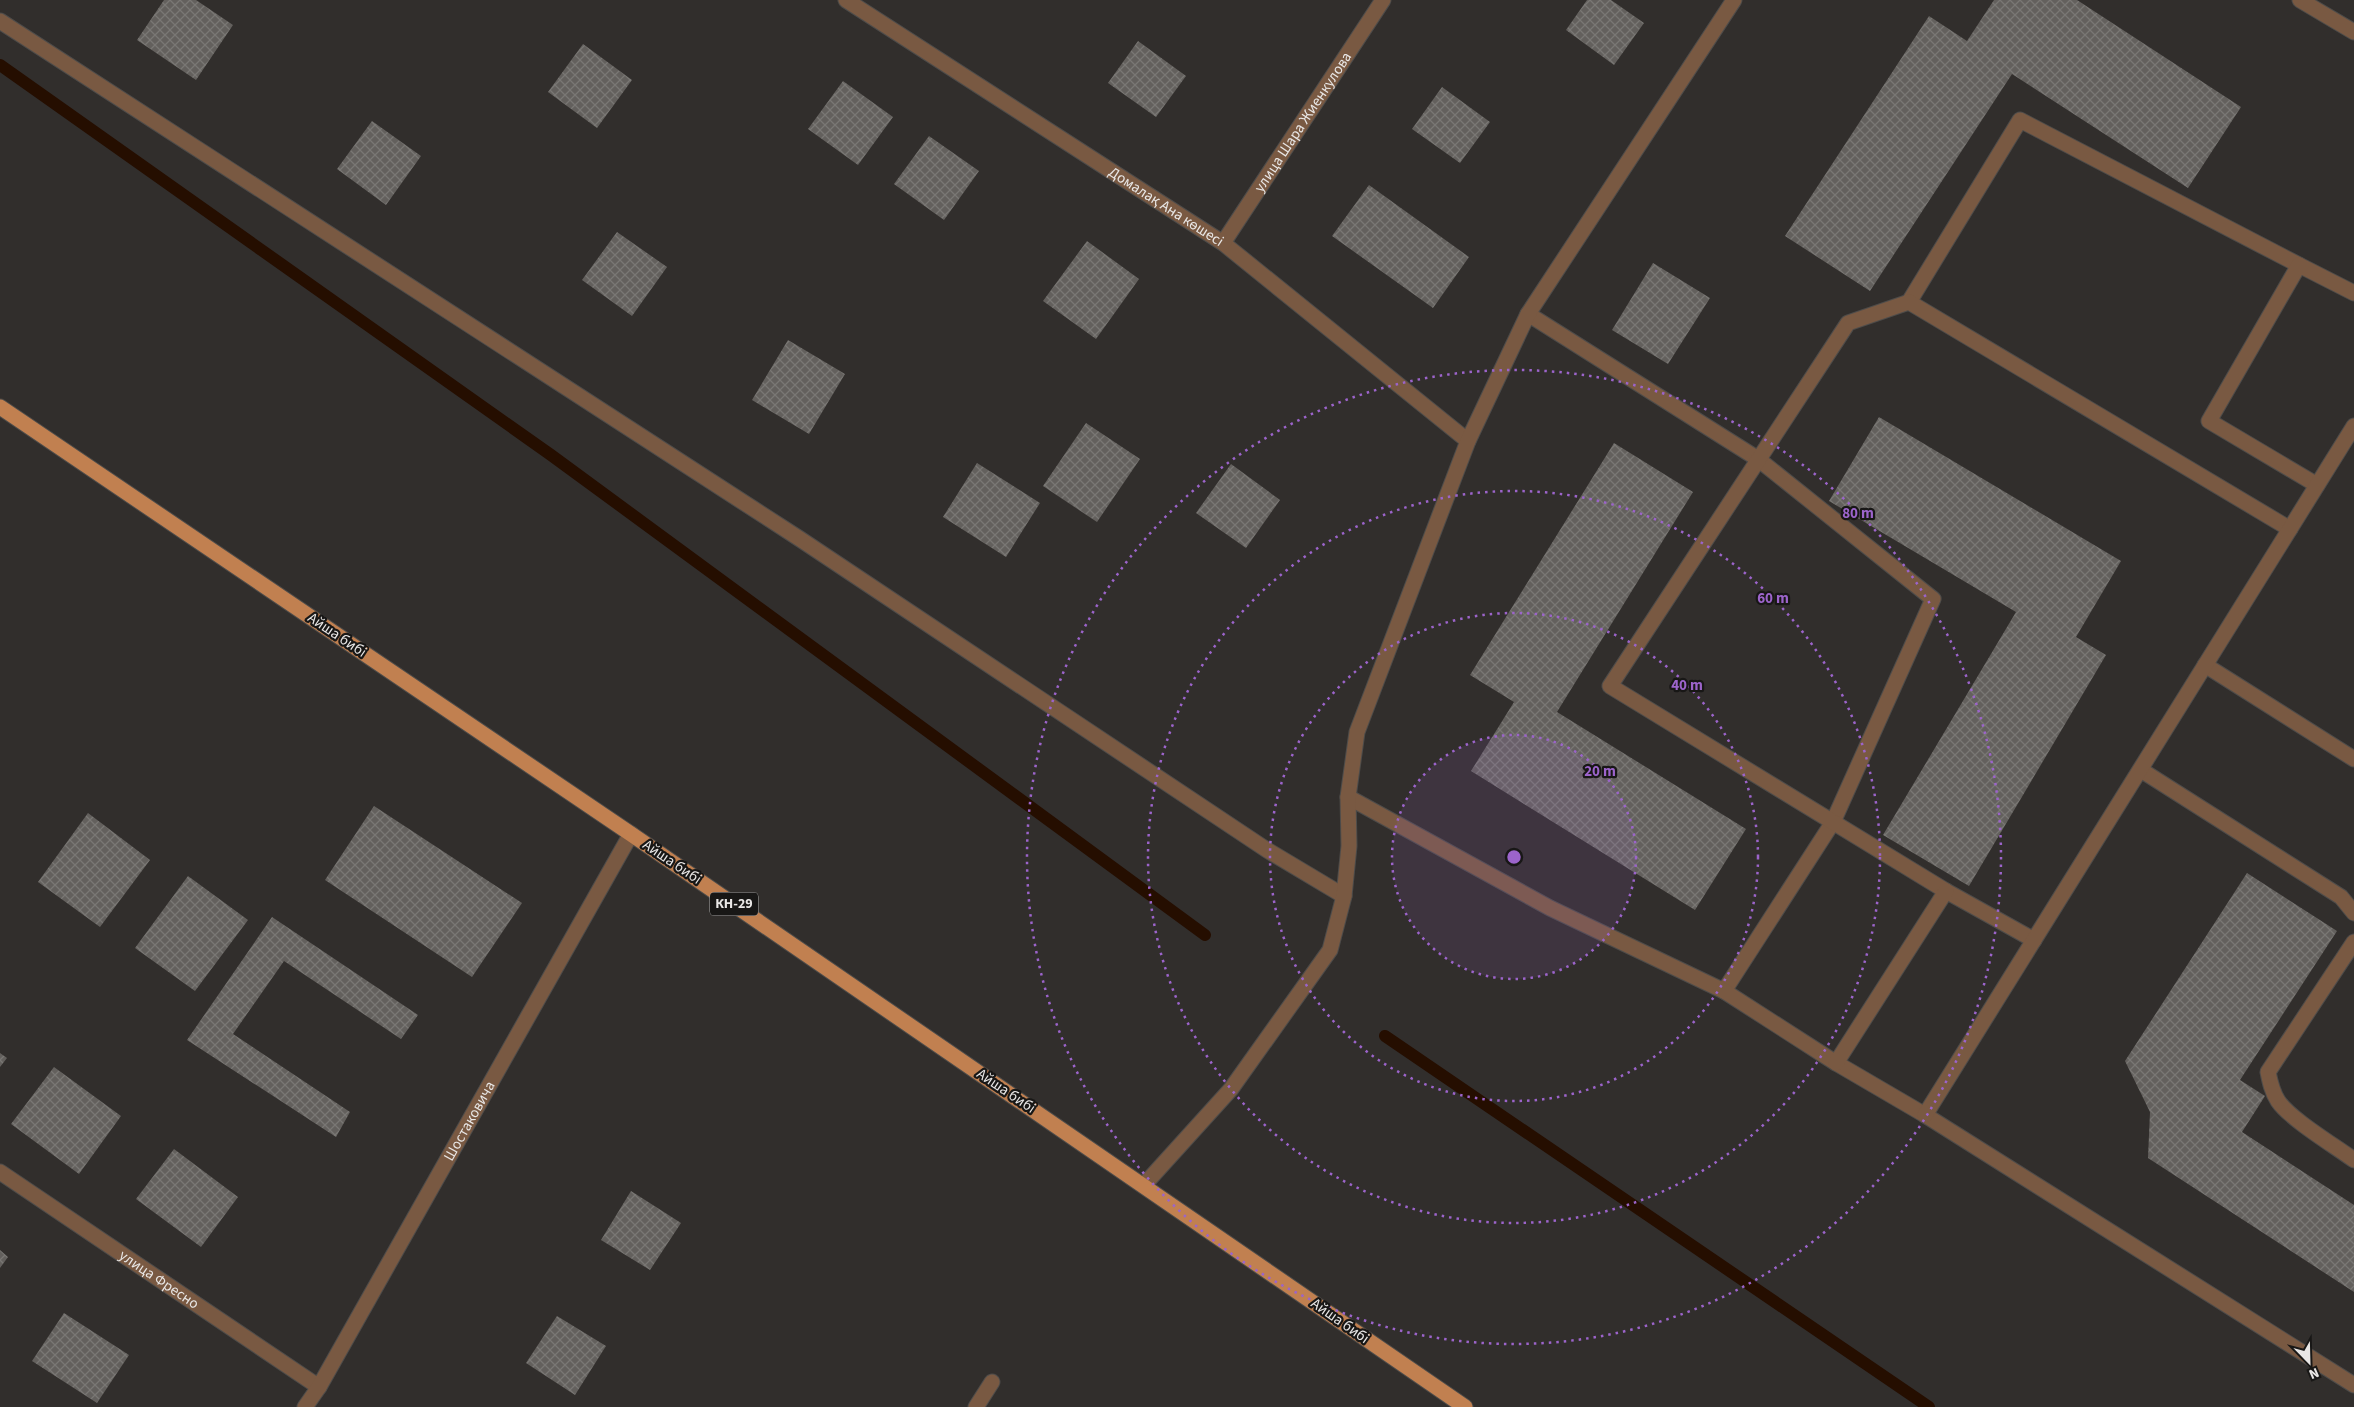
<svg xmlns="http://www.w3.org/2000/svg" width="2354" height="1407" font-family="'Source Sans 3',sans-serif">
	<defs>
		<pattern id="building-cross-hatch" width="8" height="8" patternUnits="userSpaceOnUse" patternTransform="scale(1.25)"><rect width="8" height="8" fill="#63605d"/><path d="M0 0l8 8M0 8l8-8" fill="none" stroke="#797774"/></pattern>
	</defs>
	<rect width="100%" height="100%" fill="#312e2c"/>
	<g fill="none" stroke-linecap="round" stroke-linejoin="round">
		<path stroke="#250e00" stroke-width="12" d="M0,65L551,455L1205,935
			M1385,1036L1929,1407"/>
	</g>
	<path fill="url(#building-cross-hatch)" d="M164,0H196L233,25L196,80L137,40Z
		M1587,0H1611L1644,23L1614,65L1566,30Z
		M1994,0H2077L2241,107L2188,188L2012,74L1870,291L1785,236L1929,16L1967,41Z
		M1138,41L1186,76L1156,117L1108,83Z
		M583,44L632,80L597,128L548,92Z
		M843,81L893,117L858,165L808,129Z
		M1442,87L1490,122L1460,163L1412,129Z
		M372,121L421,156L386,205L337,169Z
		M929,136L979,171L944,220L894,184Z
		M1369,185L1469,257L1433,308L1332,236Z
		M617,232L667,267L632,316L582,280Z
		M1087,241L1139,279L1096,339L1043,301Z
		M1653,263L1710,298L1668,364L1612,330Z
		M788,340L845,374L809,434L752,400Z
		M1879,417L2121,561L2076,637L2106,655L1969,886L1883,835L2016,612L1829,501Z
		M1086,423L1140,459L1097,522L1043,486Z
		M1614,443L1693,492L1557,712L1746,829L1695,910L1471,771L1514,702L1470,675Z
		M977,463L1040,503L1006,557L943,517Z
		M1231,464L1280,500L1246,548L1196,513Z
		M374,806L522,903L472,977L325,880Z
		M88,813L150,860L100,927L38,882Z
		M2247,873L2337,931L2240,1080L2265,1096L2242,1132L2354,1205V1292L2148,1158L2150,1112L2125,1061Z
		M188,876L248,920L195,991L135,948Z
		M272,917L418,1015L401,1039L284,961L233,1034L350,1112L336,1137L187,1040Z
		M0,1053L7,1058L0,1067Z
		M54,1067L121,1116L79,1174L11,1124Z
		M174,1149L238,1197L201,1247L136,1199Z
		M631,1191L681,1223L650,1270L601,1240Z
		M0,1250L8,1257L0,1268Z
		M64,1313L129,1355L97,1403L32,1361Z
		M557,1316L606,1346L575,1395L526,1363Z"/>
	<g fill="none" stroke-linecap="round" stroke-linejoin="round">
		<defs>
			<g id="minor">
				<path id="s1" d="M846,0L1223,243L1468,441"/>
				<path d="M2300,0L2354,32"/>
				<path d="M0,21L800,539L1267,850L1344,896"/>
				<path id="s2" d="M1223,243L1383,0"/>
				<path d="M1909,302L2020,120L2299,265"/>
				<path d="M1528,314L1758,459L1933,599L1833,822L1724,991"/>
				<path d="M2317,485L2209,421L2299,265L2354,293"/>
				<path d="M2205,665L2354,759"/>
				<path d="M2141,770L2341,897L2354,913"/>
				<path d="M1348,797L1550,908L1724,991L1836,1063L1925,1115L2354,1385"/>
				<path d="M2034,940L1946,891L1610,686L1848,323L1909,302L2290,529"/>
				<path d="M2354,942L2268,1072C2270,1082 2272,1092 2278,1101C2290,1119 2335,1146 2354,1160"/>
				<path d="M1836,1063L1946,891"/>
				<path d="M1925,1115L2354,426"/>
				<path id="s3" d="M0,1172L319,1387"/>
				<path d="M1144,1185L1231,1089L1330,950L1344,896L1349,846L1348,797L1357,732L1468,441L1528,314L1734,0"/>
				<path id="s4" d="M305,1407L319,1387L631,834"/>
				<path d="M976,1407L992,1382"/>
			</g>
			<path id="major" d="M0,407L631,834L1465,1407"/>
		</defs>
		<use href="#minor" stroke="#4e4c4a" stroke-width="17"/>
		<use href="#major" stroke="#4e4c4a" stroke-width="17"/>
		<use href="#minor" stroke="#795942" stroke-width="15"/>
		<use href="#major" stroke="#c18050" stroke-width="15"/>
	</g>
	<circle cx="1514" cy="857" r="122" fill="#9c64cb" fill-opacity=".12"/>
	<g fill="none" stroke="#9c64cb" stroke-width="2.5" stroke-dasharray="2.5 5">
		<circle cx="1514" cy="857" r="122"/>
		<circle cx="1514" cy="857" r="244"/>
		<circle cx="1514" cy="857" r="366"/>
		<circle cx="1514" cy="857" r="487"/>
	</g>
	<g text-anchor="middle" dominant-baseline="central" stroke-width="4.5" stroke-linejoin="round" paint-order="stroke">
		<rect fill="#181716" stroke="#aaa9a8" stroke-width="1" x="710" y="892.5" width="48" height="23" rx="4"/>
		<g font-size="14" font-weight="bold" fill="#e9e7e6">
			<text x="734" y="904">КН-29</text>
		</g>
		<g font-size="15" fill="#e9e7e6" stroke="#181716">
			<text stroke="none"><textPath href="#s2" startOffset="145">улица Шара Жиенкулова</textPath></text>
			<text stroke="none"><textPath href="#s1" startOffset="381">Домалақ Ана көшесі</textPath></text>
			<text transform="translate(337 635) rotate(34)">Айша бибі</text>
			<text transform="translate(672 862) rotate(34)">Айша бибі</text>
			<text transform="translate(1006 1091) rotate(34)">Айша бибі</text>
			<text stroke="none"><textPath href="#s4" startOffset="330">Шостаковича</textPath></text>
			<text stroke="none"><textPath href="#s3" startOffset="192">улица Фресно</textPath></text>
			<text transform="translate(1340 1321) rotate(35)">Айша бибі</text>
		</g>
	</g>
	<circle cx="1514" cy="857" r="8" fill="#9c64cb" stroke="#181716" stroke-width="2.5"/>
	<g font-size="15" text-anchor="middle" font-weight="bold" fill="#9c64cb" stroke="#181716" stroke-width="4.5" stroke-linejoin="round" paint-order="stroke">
		<text x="1858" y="518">80 m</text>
		<text x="1773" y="603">60 m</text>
		<text x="1687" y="690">40 m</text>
		<text x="1600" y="776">20 m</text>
	</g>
	<g transform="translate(2309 1362) rotate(157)" stroke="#181716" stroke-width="4" paint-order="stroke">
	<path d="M0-4L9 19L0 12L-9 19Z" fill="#e9e7e6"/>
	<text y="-8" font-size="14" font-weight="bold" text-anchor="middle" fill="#e9e7e6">N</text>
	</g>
</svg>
